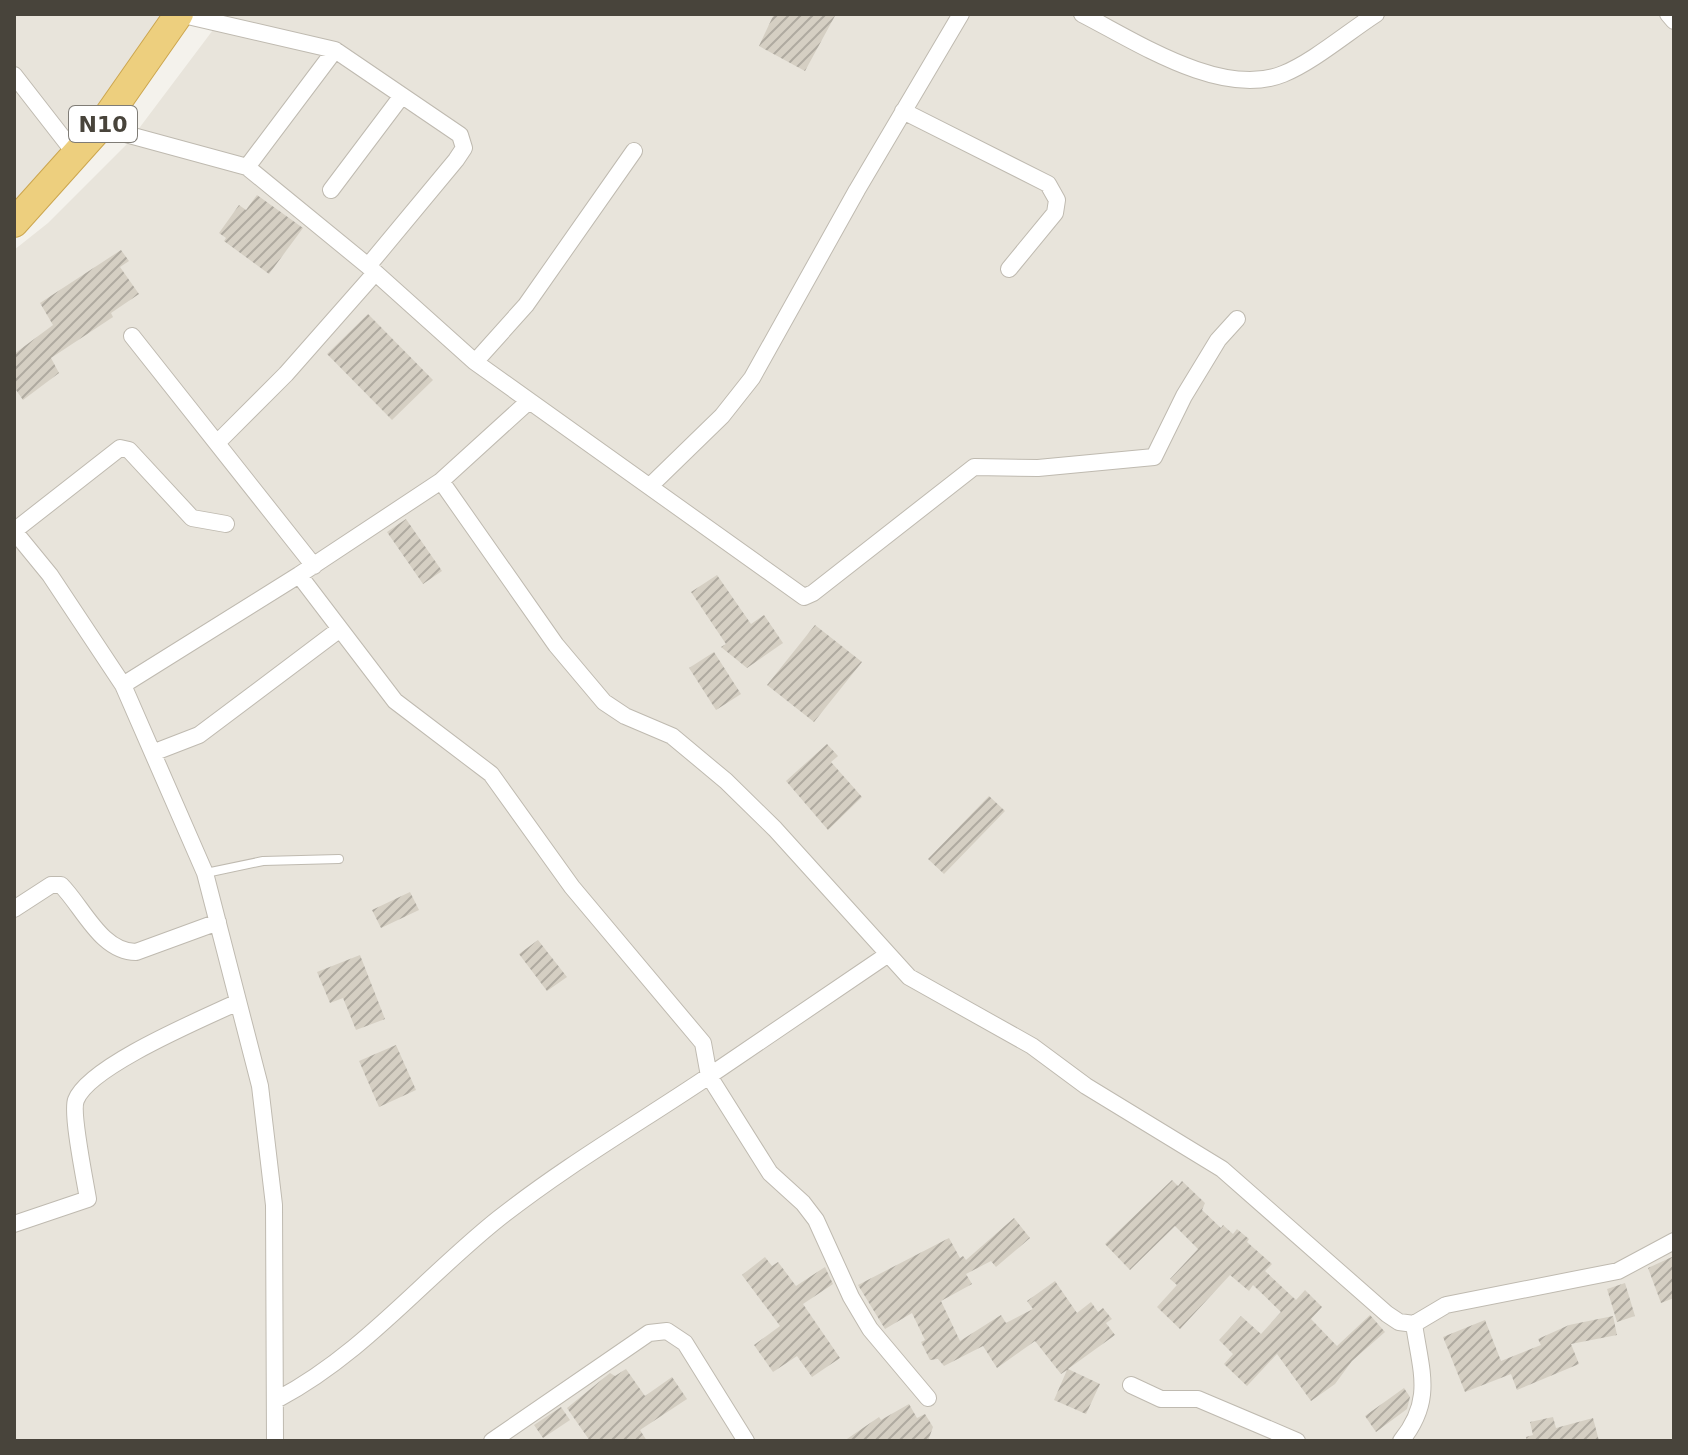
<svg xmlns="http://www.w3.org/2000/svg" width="1688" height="1455" font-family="'DejaVu Sans',sans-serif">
	<defs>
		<pattern id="building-hatch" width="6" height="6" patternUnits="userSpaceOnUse" patternTransform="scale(2)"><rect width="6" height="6" fill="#d5cfc3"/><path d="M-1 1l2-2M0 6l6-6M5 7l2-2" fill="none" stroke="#afaaa0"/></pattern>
	</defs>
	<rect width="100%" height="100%" fill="#f4f2ec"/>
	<path fill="#e8e4db" d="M14,14H188L14,205Z
		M225,14H1674V1441H14V250L48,223L128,143Z"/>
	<path fill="url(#building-hatch)" d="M774,14H836L805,71L759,46Z
		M257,195L303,228L269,274L224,241L226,238L219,233L239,205L246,210Z
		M121,250L129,261L120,267L139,294L111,313L113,317L51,358L59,373L23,400L14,387V354L53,325L40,303Z
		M368,314L433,380L392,420L327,354Z
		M406,519L442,571L423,584L387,532Z
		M717,575L751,624L764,615L783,643L747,668L721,647L726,644L691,592Z
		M815,625L862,662L814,722L767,685Z
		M714,652L741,694L716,710L689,668Z
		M827,744L838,756L831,762L862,797L828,830L786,781Z
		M989,796L1005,811L944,874L928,859Z
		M410,892L419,910L381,928L372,910Z
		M538,940L567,977L547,991L519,954Z
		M360,955L385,1019L356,1030L343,998L330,1003L317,972Z
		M396,1045L416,1090L379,1107L359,1061Z
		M1172,1180L1178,1186L1182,1181L1205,1203L1202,1210L1221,1228L1223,1225L1233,1234L1237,1229L1249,1239L1247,1242L1272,1264L1265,1271L1296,1300L1305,1290L1322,1307L1311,1319L1337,1346L1370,1315L1385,1332L1352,1361L1335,1384L1311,1401L1277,1354L1247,1386L1224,1364L1233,1354L1219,1340L1241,1316L1261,1334L1281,1312L1253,1285L1249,1291L1230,1275L1180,1329L1157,1307L1177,1285L1170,1279L1198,1249L1175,1226L1130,1270L1105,1244Z
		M1014,1218L1030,1238L996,1267L991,1261L966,1274L972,1284L941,1301L960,1341L1001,1315L1006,1323L1033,1309L1027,1301L1055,1281L1077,1313L1091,1302L1098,1312L1103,1308L1112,1319L1106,1323L1115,1335L1068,1369L1100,1384L1086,1414L1054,1400L1067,1370L1061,1374L1035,1341L997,1368L983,1346L944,1366L938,1359L930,1360L921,1342L925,1340L912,1313L885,1329L858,1285L949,1238L960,1258L963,1256L966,1260Z
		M1674,1256V1298L1661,1303L1648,1268Z
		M765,1257L772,1266L778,1262L796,1286L825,1267L833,1284L803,1304L840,1358L812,1377L797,1356L773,1372L754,1345L780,1326L742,1275Z
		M1625,1283L1635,1316L1617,1322L1607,1289Z
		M1613,1316L1617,1335L1571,1344L1579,1364L1517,1390L1511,1374L1465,1392L1443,1337L1485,1320L1501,1361L1541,1345L1538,1339L1569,1325Z
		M626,1369L645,1396L672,1377L687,1399L640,1430L647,1441H590L567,1408L610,1373L615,1376Z
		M1404,1388L1410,1397L1407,1409L1376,1432L1365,1416Z
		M909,1404L917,1418L925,1414L933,1427L928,1441H844L879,1417L881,1420Z
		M561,1407L570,1420L543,1438L534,1425Z
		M1553,1417L1556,1428L1593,1418L1599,1441H1527L1526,1437L1533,1435L1530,1422Z"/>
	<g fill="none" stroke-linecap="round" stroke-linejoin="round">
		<defs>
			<path id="lane" d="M206,873L263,861L339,859"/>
			<path id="street" d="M179,14L335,50L460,135L464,148L456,160L368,266
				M1082,14C1135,41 1222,99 1283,74C1313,62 1348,32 1376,14
				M1668,14L1674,21
				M14,75L77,156
				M903,111L1048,184L1057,200L1055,213L1009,269
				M100,127L247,167L368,266L475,362L804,597L813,593L974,467L1038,468L1154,457L1184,396L1218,340L1237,319
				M247,167L335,50
				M331,190L401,97
				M132,336L314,566
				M475,362L526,305L634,151
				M218,442L286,374L375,273
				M441,481L556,645L604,702L625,716L672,736L726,781L775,829L909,977L1032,1046L1086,1086L1222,1169L1387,1314L1399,1322L1414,1324L1446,1305L1618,1271L1674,1241
				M650,486L722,416L752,378L857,190L961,14
				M14,531L50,575L123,685L205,873L260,1086L274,1205L275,1441
				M14,531L120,448L129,450L192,518L226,524
				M299,575L395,701L491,774L572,887L703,1043L709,1076L887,955
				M123,685L299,575L441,481L529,401
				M155,752L199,735L340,629
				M14,909L51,885H61C83,907 101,952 136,952L218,922
				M14,1224L88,1199C85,1181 71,1112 76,1100C89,1066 202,1019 238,1002
				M1131,1385L1161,1399H1198L1297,1441
				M278,1399C363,1354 423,1279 498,1219C565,1166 639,1123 709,1076L770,1173L803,1203L816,1220L851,1297L870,1329L928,1398
				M492,1441L649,1333L667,1331L685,1343L746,1441
				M1401,1441C1434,1400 1421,1372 1414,1324"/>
			<path id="highway" d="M14,223L100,127L179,14"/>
		</defs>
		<use href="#lane" stroke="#bfbab0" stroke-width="10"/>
		<use href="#street" stroke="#bfbab0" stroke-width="18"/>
		<use href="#highway" stroke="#cca64f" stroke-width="30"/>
		<use href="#lane" stroke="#fff" stroke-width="8"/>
		<use href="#street" stroke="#fff" stroke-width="16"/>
		<use href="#highway" stroke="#edcf7e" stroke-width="28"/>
	</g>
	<g text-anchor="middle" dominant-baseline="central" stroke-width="7" stroke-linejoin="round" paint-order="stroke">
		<rect fill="#fff" stroke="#7f7c76" stroke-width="2" x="69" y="106" width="68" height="36" rx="6"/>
		<g font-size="22" font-weight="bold" fill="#48443b">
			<text x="103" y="124">N10</text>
		</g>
	</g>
	<rect width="1688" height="1455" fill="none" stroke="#48443b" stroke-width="32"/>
</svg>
